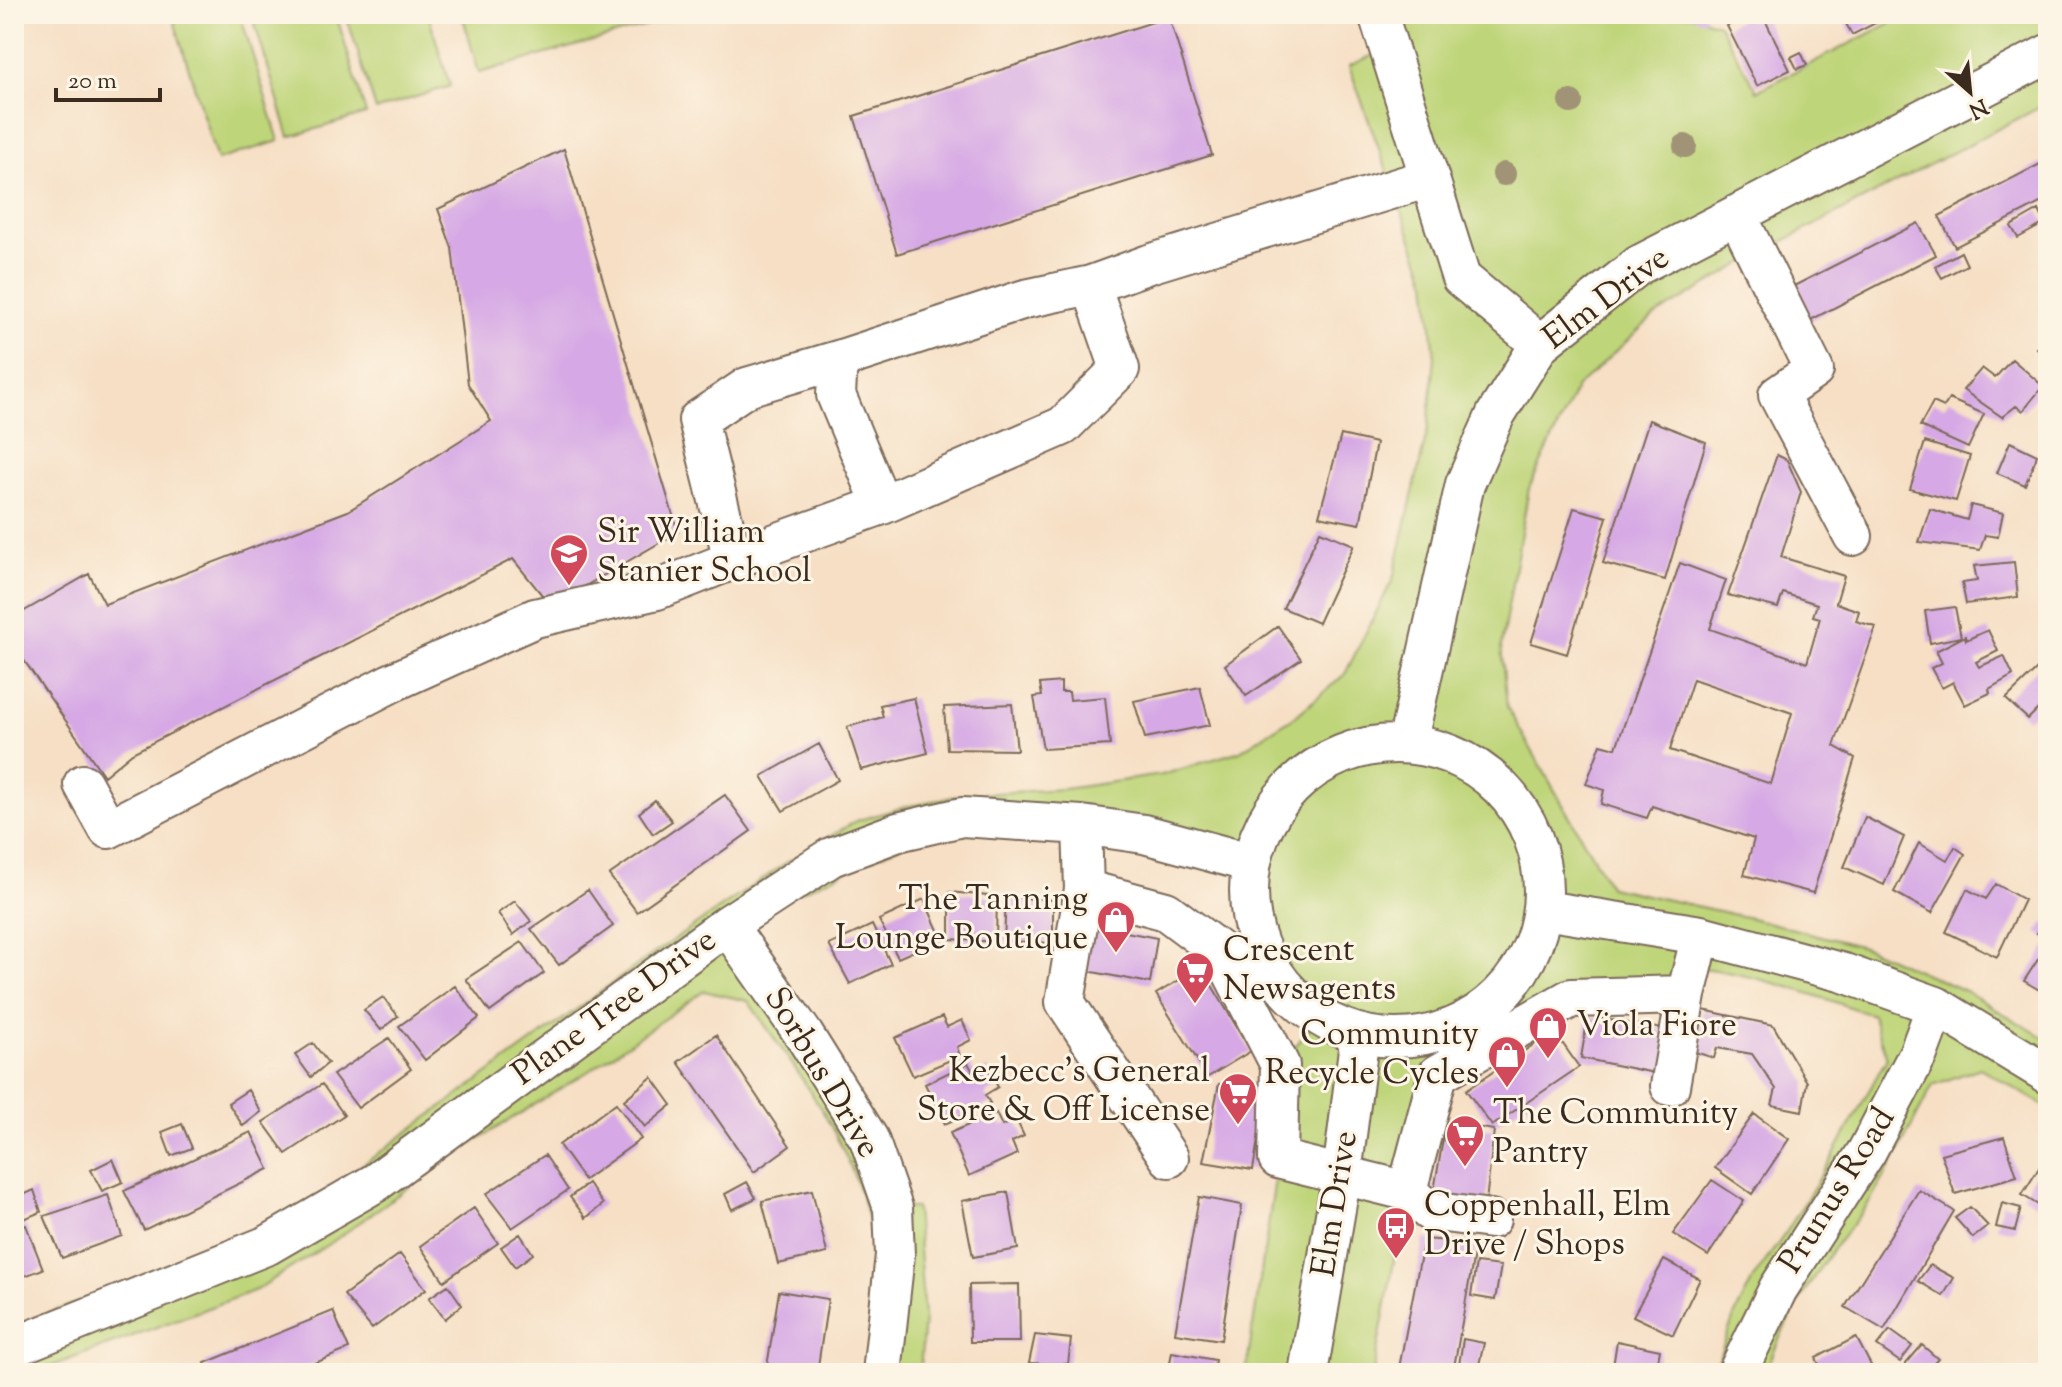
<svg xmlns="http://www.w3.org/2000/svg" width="2062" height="1387" font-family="'Sorts Mill Goudy',serif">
	<rect width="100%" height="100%" fill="#fcf5e5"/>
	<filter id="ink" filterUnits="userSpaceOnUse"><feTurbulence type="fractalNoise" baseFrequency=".0125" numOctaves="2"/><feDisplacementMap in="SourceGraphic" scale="16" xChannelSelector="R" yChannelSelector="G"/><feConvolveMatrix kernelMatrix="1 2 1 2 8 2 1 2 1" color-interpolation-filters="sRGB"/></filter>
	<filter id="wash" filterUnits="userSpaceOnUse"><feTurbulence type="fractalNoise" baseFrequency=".006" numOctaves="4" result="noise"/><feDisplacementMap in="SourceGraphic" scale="32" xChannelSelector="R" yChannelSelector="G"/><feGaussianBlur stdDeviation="1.8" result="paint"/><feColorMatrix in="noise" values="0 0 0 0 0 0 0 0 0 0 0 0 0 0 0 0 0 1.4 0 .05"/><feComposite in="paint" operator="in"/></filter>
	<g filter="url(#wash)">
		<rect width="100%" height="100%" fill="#f6dfc5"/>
		<path fill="#bfd57a" stroke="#7d804c" stroke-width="2" d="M172,14H240L279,141L217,160Z
			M252,14H336L366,114L289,137Z
			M346,14H428L450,86L376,110Z
			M462,14H689L479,73Z
			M1378,14H1686L1719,24L1757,91L1908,14H2048V103L1757,255L1653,317L1577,387L1529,488L1501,646L1507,707L1610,887L1759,920L1867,948L1965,991L2048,1040V1108L1980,1068L1933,1085C1912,1124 1893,1166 1868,1204C1857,1219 1845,1233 1834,1248C1807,1285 1780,1330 1766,1373H1713L1734,1317L1753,1279L1787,1231L1830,1161L1887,1058L1872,1015C1813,994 1756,974 1694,967L1686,995L1570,998L1438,1074L1407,1191L1373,1373H1246L1278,1159L1280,1065L1319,1017L1285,988L1260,950L1249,907L1251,863L963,817L728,925L893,1208H916L924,1317L920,1373H868C872,1337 876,1299 874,1263C868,1162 804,1081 748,1001L704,991L592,1069L456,1153L335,1240L256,1290L33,1373H14V1325L130,1285L295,1214L650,956L795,857L856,821L904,807L962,795L1064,789L1162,775L1240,751L1297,715L1345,674L1393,579L1428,428L1435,357L1427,281L1349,66L1389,48Z"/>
		<g id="blocks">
			<path fill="#d6a8e5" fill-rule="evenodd" d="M1684,14H1706L1704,21Z
				M1751,14H1762L1790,70L1757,86L1727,26Z
				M1841,14H1893L1852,35Z
				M1169,17L1212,155L897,254L854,116Z
				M1801,52L1807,65L1797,69L1791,57Z
				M564,149L678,532L568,596L542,595L513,559L132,753L104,776L14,646V617L89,574L105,604L348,511L491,421L468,384L452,248L438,209Z
				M2048,160V199L1955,247L1939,216Z
				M2039,210L2045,223L2018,238L2011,226Z
				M1918,223L1936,255L1805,323L1786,290Z
				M1961,252L1967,265L1942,278L1935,266Z
				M2048,341V363L2037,348Z
				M2012,359L2043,386L2023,411L2016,406L2002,417L1963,390L1982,368L1995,378Z
				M1949,399L1984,414L1968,448L1920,426L1933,402L1944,407Z
				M1649,420L1706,442L1665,580L1603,563Z
				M1341,435L1376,443L1360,524L1319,516Z
				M1925,442L1970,456L1956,501L1910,489Z
				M2010,442L2037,455L2025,485L1997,473Z
				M1777,455L1787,460L1801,492L1781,557L1844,576L1836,603L1859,611L1856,621L1876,627L1834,746L1855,758L1813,893L1744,875L1754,839L1652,806L1647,818L1601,804L1604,790L1586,784L1601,744L1616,748L1680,563L1726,580L1710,629L1807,663L1820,618L1813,616L1817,604L1783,593L1778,608L1728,595ZM1693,679L1792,713L1771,784L1670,750Z
				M1971,505L2003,513L1998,537L1985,535L1980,550L1919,542L1930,509L1967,520Z
				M1574,508L1607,517L1567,654L1531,643Z
				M1320,531L1354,545L1318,623L1283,608Z
				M2014,562L2018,597L1966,604L1962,583L1977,581L1974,566Z
				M1955,607L1961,637L1930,643L1925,611Z
				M1278,626L1301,659L1246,696L1225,665Z
				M1988,630L1998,651L1976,662L1979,667L2004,656L2013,675L1989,689L1990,693L1965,705L1953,682L1942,688L1931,668L1942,663L1936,651L1965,636L1966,640Z
				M2038,668L2048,676V699L2028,719L2006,699Z
				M1061,682V692H1069L1070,700L1105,697L1110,745L1043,749L1034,697L1042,696L1040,684Z
				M1200,687L1210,725L1145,738L1134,701Z
				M914,698L928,753L861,770L847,727L883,717L880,705Z
				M1012,704L1017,750L947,749L944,707Z
				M819,744L838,780L783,811L762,776Z
				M725,795L751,831L637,912L609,875Z
				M655,800L672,821L653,834L639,813Z
				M1865,817L1904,837L1884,885L1844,867Z
				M1919,843L1947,860L1955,847L1965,854L1932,913L1894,892Z
				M1996,884L2024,900L1997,957L1946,932L1967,889L1986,899Z
				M588,890L613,926L559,965L531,929Z
				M950,892L997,897L996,942L950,939Z
				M1006,897L1053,900V943L1004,941Z
				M924,899L942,939L898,958L879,920Z
				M515,901L531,921L513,935L498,913Z
				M2044,923L2048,924V938L2037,933Z
				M1085,924L1157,938L1150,983L1077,969Z
				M872,925L891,964L850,984L829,945Z
				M522,942L544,973L490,1012L466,979Z
				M2048,944V995L2024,981Z
				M1201,967L1251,1051L1208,1077L1156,994Z
				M455,986L479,1018L425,1060L399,1026Z
				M383,997L398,1016L381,1030L364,1010Z
				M1703,1010L1773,1025L1807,1082L1802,1111L1772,1105L1776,1089L1752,1054L1717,1048L1714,1058L1695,1052Z
				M1588,1016L1674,1031L1664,1075L1581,1058Z
				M942,1017L947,1027L962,1020L971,1040L957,1047L960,1056L913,1076L895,1038Z
				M1554,1031L1579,1067L1492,1126L1466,1090Z
				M716,1035L790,1146L754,1172L678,1062Z
				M389,1038L411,1069L358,1108L333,1075Z
				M313,1043L328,1063L311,1077L295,1055Z
				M968,1063L975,1075L988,1069L998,1087L985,1095L990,1103L945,1124L925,1084Z
				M652,1077L672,1105L645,1127L624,1100Z
				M322,1084L344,1115L286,1154L263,1122Z
				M1219,1084L1266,1091L1253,1170L1203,1162Z
				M248,1090L261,1112L243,1126L228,1103Z
				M616,1103L641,1139L584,1180L559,1145Z
				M996,1113L1002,1126L1016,1119L1024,1136L1012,1142L1017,1154L969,1176L950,1133Z
				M1754,1114L1789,1139L1752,1194L1715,1168Z
				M1446,1122L1494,1130L1485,1211L1432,1202Z
				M182,1124L192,1148L171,1156L162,1132Z
				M251,1132L269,1169L144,1230L124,1191Z
				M2004,1137L2017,1176L1955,1194L1941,1154Z
				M545,1155L568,1190L512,1228L486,1194Z
				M113,1159L123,1182L102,1191L91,1170Z
				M2044,1160L2048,1162V1211L2022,1195Z
				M1712,1180L1744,1201L1708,1256L1673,1234Z
				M747,1182L756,1198L732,1210L725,1194Z
				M588,1183L603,1204L586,1218L570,1197Z
				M34,1190L41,1212L21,1220L14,1199Z
				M812,1190L827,1253L778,1264L762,1201Z
				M1919,1190L1954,1211L1884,1330L1845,1307Z
				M1008,1192L1018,1249L973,1257L962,1201Z
				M108,1195L122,1236L62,1258L44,1216Z
				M1199,1197L1242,1205L1221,1340L1175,1333Z
				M2002,1203L2021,1208L2015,1231L1996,1227Z
				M1970,1207L1988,1226L1973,1238L1955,1218Z
				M474,1208L498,1243L444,1281L420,1246Z
				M26,1225L43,1269L14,1280V1229Z
				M520,1234L533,1254L515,1267L501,1247Z
				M1424,1239L1476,1243L1453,1373H1398Z
				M400,1254L426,1289L372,1329L344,1295Z
				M1664,1260L1700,1279L1673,1335L1633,1316Z
				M1476,1263L1501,1266L1495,1300L1471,1296Z
				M1930,1265L1954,1278L1943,1296L1918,1281Z
				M1019,1284L1020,1342H970L969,1285Z
				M448,1285L462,1305L445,1319L429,1298Z
				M779,1291L828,1299L817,1373H766Z
				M333,1311L349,1349L291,1373H210L205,1363Z
				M1890,1330L1912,1346L1900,1362L1877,1346Z
				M1035,1335L1071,1339L1068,1364L1029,1363Z
				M1856,1337L1875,1373H1823L1816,1358Z
				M1463,1339L1484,1343L1478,1369L1459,1365Z
				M1617,1341L1660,1350L1656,1373H1612Z
				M1922,1345L1938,1359L1924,1373H1913L1905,1365Z
				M1172,1352L1215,1360L1213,1373H1168Z
				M1977,1367L1998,1372V1373H1975Z"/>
		</g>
	</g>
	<g filter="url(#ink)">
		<use href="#blocks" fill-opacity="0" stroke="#7c6958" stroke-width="2"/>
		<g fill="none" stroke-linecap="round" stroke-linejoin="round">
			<defs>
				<path id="minor" d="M1378,14L1461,278L1540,344
					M1737,215L1814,370L1778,395L1853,536
					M882,505L836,395L838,360L1025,299L1091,285L1149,264L1429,178
					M733,560L698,420L747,387L838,360
					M1407,744L1465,484L1496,414L1540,344L1639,265L2048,54
					M1249 891a147 147 0 1 1 294 0a147 147 0 1 1-294 0Z
					M83,784L108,829L391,683L535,618L657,590L776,543L882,505L1063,426L1120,369L1091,285
					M1082,825L1084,889L1166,911L1222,953L1280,1065L1278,1159L1407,1191L1438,1074L1571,998L1686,995L1701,935
					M1084,889L1065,1002L1169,1158
					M1544,910L1701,935L1844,973L1936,1006L2048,1074
					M727,925L804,1035L869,1139L893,1208L895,1255L882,1373
					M1670,1086L1686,995
					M1407,1191L1429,1211L1491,1219
					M14,1347L268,1245L375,1183L727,925L831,857L898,832L962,817L1082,825L1144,834L1251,863
					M1308,1373L1342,1174L1360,1034
					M1737,1373L1778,1289L1867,1151L1918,1054L1936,1006"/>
			</defs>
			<use href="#minor" stroke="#7c6958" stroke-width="42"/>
			<use href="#minor" stroke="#fff" stroke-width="38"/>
		</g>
		<g fill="#a19376">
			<circle cx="1571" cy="102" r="12"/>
			<circle cx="1685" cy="146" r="12"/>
			<circle cx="1504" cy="174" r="12"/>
		</g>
	</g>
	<defs>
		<symbol id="school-pin" viewBox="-11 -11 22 30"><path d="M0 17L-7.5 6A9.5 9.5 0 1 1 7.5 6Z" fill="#d1495b" stroke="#fcf5e5"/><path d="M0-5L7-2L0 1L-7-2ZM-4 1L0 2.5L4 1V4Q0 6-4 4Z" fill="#fff"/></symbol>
		<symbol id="shop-pin" viewBox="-11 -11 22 30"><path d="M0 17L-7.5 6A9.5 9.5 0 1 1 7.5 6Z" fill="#d1495b" stroke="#fcf5e5"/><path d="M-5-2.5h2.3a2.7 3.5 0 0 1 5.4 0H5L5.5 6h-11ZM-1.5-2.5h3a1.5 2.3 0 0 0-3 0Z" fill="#fff"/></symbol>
		<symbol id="supermarket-pin" viewBox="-11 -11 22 30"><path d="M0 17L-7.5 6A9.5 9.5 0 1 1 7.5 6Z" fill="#d1495b" stroke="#fcf5e5"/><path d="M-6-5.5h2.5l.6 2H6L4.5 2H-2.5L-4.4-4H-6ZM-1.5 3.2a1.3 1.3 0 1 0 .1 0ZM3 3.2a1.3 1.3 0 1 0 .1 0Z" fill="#fff"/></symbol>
		<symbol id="bus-pin" viewBox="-11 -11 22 30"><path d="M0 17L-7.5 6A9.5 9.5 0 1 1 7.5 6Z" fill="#d1495b" stroke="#fcf5e5"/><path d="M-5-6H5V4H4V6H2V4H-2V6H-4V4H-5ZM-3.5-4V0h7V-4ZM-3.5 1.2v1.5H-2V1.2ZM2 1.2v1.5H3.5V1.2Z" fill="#fff"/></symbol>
	</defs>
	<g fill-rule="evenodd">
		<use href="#school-pin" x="547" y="531" width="44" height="60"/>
		<use href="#shop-pin" x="1094" y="898" width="44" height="60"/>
		<use href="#supermarket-pin" x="1173" y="949" width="44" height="60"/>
		<use href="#shop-pin" x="1526" y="1004" width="44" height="60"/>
		<use href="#shop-pin" x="1485" y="1033" width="44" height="60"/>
		<use href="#supermarket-pin" x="1216" y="1070" width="44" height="60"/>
		<use href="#supermarket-pin" x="1443" y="1112" width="44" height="60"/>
		<use href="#bus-pin" x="1374" y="1204" width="44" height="60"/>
	</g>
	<g text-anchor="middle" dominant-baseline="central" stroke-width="6" stroke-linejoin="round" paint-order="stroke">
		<g font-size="34" fill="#3b2a1e" stroke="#fcf5e5">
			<text transform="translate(1607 299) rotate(-37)">Elm Drive</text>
			<text transform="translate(615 1008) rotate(-36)">Plane Tree Drive</text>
			<text transform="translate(821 1073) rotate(59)">Sorbus Drive</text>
			<text transform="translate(1838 1191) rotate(-58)">Prunus Road</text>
			<text transform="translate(1336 1204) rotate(-81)">Elm Drive</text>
		</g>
		<g font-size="34" fill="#3b2a1e" stroke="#fcf5e5" text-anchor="start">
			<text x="597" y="533">Sir William<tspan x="597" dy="39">Stanier School</tspan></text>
			<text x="1088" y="900" text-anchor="end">The Tanning<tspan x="1088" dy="39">Lounge Boutique</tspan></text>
			<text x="1223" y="951">Crescent<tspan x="1223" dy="39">Newsagents</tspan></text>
			<text x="1576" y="1026">Viola Fiore</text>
			<text x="1479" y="1035" text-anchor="end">Community<tspan x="1479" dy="39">Recycle Cycles</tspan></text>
			<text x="1210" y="1072" text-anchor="end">Kezbecc's General<tspan x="1210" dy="39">Store &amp; Off License</tspan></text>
			<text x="1493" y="1114">The Community<tspan x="1493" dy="39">Pantry</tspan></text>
			<text x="1424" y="1206">Coppenhall, Elm<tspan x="1424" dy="39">Drive / Shops</tspan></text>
		</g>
	</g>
	<rect width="2062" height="1387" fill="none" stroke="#fcf5e5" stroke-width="48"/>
	<g transform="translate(1970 92) rotate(153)" stroke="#fcf5e5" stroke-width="6" paint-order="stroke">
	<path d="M0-6L14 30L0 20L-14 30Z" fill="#3b2a1e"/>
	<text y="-12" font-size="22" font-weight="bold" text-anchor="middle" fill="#3b2a1e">N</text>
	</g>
	<path d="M56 88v12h104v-12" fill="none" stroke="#3b2a1e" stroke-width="4"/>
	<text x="68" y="88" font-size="24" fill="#3b2a1e" stroke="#fcf5e5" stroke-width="6" paint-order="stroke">20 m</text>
</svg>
